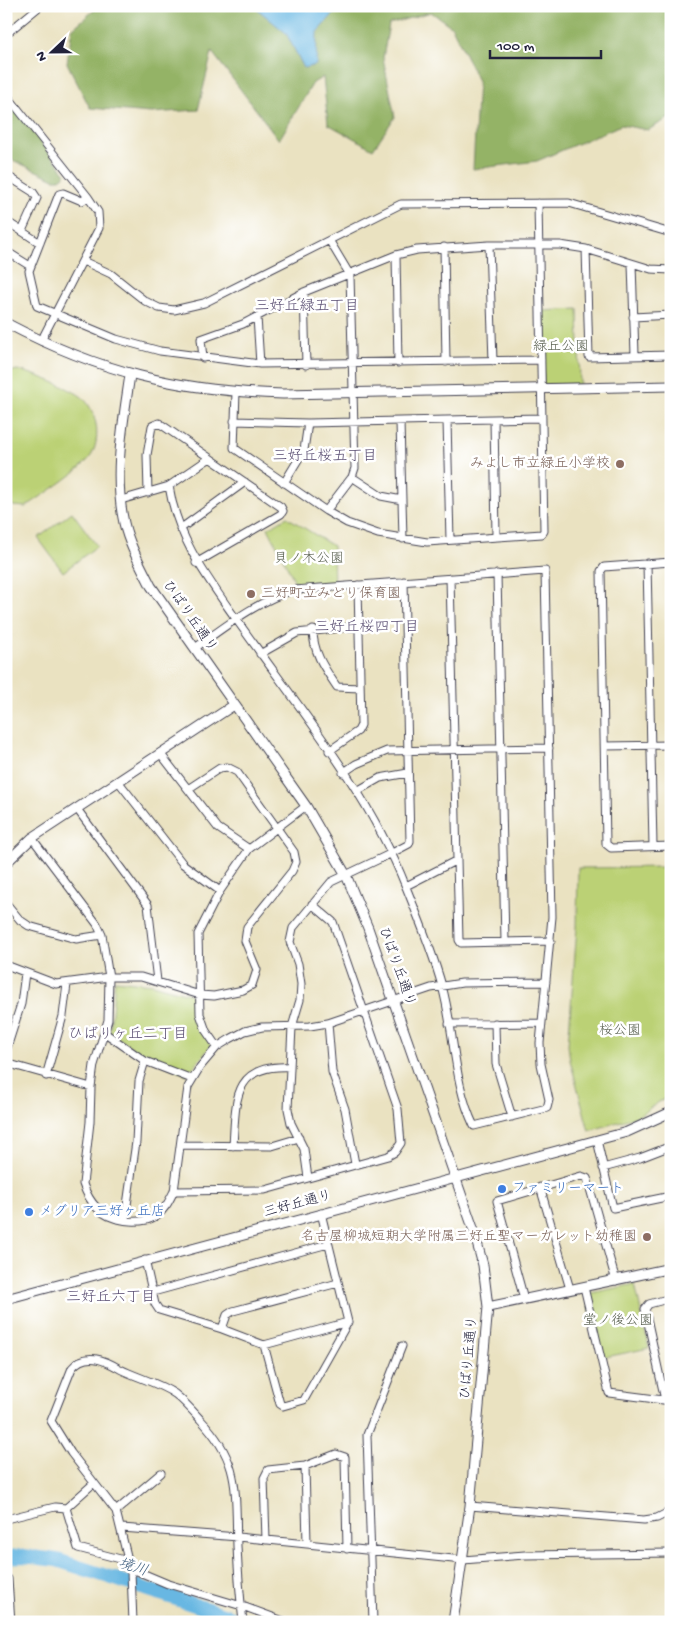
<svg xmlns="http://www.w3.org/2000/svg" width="677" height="1628" font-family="'Gochi Hand','Klee One',sans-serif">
	<rect width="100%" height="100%" fill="#fff"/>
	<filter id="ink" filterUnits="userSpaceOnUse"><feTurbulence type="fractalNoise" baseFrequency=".02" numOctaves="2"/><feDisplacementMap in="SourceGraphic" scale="10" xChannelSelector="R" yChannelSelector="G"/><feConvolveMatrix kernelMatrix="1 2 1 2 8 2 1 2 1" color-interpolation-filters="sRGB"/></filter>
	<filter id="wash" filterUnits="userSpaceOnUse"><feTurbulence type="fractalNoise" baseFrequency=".0096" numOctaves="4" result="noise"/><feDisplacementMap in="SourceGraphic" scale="20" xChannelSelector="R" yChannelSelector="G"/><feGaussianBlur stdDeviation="1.12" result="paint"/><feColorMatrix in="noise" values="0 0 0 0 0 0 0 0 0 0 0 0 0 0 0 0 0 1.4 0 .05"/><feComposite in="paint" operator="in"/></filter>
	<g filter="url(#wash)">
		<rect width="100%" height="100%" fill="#eae2c1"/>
		<path fill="#bbd175" stroke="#6e7a58" d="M578,309L580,384L543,385L542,311Z
			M17,370C30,372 74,389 83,398C99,414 102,445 87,461C71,478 45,493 26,507L13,506L6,498V373Z
			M72,512L97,546L63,572L38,538Z
			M287,517L333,546L334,586L298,588L268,528Z
			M671,867V1094L638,1116L589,1131L570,1060L568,1045L577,927L578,868Z
			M115,980L152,984L196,996C194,1015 202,1029 211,1046L187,1075L144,1056L110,1032Z
			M635,1284L649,1348L601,1358L586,1294Z"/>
		<path fill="#94b366" stroke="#5b6a50" d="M99,6H671V117L648,130L621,125L537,161L473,169L478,81L452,27L431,12L389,24L383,58L395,117L373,149L328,124L323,77L313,83L279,140L212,52L198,110L151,113L90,108L67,63L72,29Z
			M6,98L66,174L60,179H54L6,157Z"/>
		<path fill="#68b7e2" stroke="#456c8e" d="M263,6H341L317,32L316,65L304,68L286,33L256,8Z"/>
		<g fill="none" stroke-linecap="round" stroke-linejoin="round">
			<path stroke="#68b7e2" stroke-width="14" d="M6,1557L23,1556L57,1560L247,1622"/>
		</g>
	</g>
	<g filter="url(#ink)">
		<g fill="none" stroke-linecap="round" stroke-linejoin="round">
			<defs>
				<path id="minor" d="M6,34L40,6
					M6,94L88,197L98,212L99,228L41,341
					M6,175L33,192L37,198L22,231
					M88,197L82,201L63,193L59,194L29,271L37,306L116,339L160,351L260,364L541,360
					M6,221L40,243
					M489,245L493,361
					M444,247L446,362
					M586,249L589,357L671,355
					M6,251L30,266
					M396,255L398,363
					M83,261L111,274L145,301L159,308L174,310L204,303L401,204L569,203L671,233
					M632,264L635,355
					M304,292L306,365
					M257,317L260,364
					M633,317L671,315
					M203,358L201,339L243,324L304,292L396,255L417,250L489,245H560L586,249L651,269L671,270
					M236,392L234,448L326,511L347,523L378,534L427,542L542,534L544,531L538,203
					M494,419L496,536
					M234,421L308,423L542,418
					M447,421L450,540
					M400,422L403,539
					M352,477L381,496L402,500
					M284,483L304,450L308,423
					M169,486C177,538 206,576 236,619C296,704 368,790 406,887C419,919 433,953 442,986C455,1032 453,1083 474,1126L547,1108L549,1100L541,1064L540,1043L552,917L545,571L294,590C257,601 226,626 195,648
					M148,493L147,455L152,426L159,423L281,507L283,511L281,514L196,563
					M121,500L169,486L210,458
					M326,511L352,477L355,468L350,275L329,240
					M180,529L245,482
					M671,562L604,567L601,571L606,844L611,848L671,846
					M647,563L653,846
					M497,574L505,942
					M450,578L459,940L461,943L551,941
					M313,630C313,653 325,669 337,687L360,688
					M260,654L297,633L359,626
					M605,746L671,745
					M329,751L358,731L361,725L358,585
					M160,753L218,828L249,849
					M343,773L356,764L387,751L549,748
					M118,781L183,864L220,891
					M357,791L380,778L408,773
					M77,809L148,905L157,981
					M32,838L97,924L102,935L109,977L108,1020L94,1065L91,1087L90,1122L83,1184C86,1193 90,1201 97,1208C110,1221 139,1226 156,1216C165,1210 169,1201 174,1191L188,1087L200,1067L217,1047L230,1039L245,1031L262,1027L310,1026L328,1023L431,988L462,983L546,982
					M406,886L457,860
					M6,903L20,920L29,926L76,939L102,935
					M6,965L56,984L109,977H141L200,995L214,996L243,990L252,985L257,970L245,941L247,927L292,871L296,862L294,852L237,772L227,767L220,768L188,789
					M328,1023L332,1072L345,1109L355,1164
					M495,1023L496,1064L512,1117
					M449,1024L541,1023
					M105,1033L145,1061L192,1079
					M217,1047L206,1031L200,1014L198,934L220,891L249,849L306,806
					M6,1051L21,1004L25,973
					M6,1063L91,1087
					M46,1076L63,1016L67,984
					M597,1140L613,1208L671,1196
					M181,1145L272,1146L299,1138
					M233,1146C236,1101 232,1064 290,1067
					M603,1168L640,1158L671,1146
					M308,1178L304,1149L291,1123L288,1109L292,1027L300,1000L301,984L298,964L290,942L293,928L331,882L392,853L409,844L410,841L404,581
					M540,1187L570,1289
					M174,1191L265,1190L388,1156L395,1152L401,1143L398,1109L333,922L312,904
					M125,1219L136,1142L139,1081L145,1061
					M145,1260L155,1304L159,1310L222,1329L264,1345L280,1404L283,1406L304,1400L348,1322L321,1213
					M584,1287L609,1393L671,1401
					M153,1292L328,1244
					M524,1299L497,1201L581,1176L587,1178L616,1281
					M222,1329L227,1315L233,1311L338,1283
					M264,1345L348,1322
					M665,1400L645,1309L649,1304L671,1298
					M305,1466L307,1543
					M470,1506L644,1520L657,1518L671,1511
					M66,1508L78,1548L128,1561
					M116,1511L161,1473
					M6,1519L55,1507L66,1508L94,1483
					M122,1528L238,1537L463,1560L525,1555L671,1553
					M266,1540L264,1478L268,1470L305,1466L336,1454L345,1457L347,1549
					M130,1568L168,1584L245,1607L286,1622
					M6,1579H8L11,1622
					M133,1622L131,1572L116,1511L71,1453L51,1421L72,1368C85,1351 105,1360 120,1369C138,1378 159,1383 175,1394C184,1401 192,1410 200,1419C241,1462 235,1490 237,1546C238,1571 240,1596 243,1622
					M373,1622L367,1435L402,1346"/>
				<path id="tertiary" d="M6,323C99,372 178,391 283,394L671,386
					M130,375C123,423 113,474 124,523C129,545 141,566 151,586L306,806L346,875L368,928L473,1228L483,1265L488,1307L470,1506L453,1622
					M6,863L32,838L234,705
					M6,1299L627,1132L671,1112
					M488,1307L671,1268"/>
			</defs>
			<use href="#minor" stroke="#403f4f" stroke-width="9"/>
			<use href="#tertiary" stroke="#403f4f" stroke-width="11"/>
			<use href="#minor" stroke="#fff" stroke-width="7"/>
			<use href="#tertiary" stroke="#fff" stroke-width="9"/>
		</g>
	</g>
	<g fill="#8d6e63" stroke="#fff" stroke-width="2">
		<circle cx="620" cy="464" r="5"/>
		<circle cx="251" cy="594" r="5"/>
		<circle cx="647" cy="1237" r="5"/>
	</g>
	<g fill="#3f7fe0" stroke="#fff" stroke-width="2">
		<circle cx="502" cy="1189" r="5"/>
		<circle cx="29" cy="1212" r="5"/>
	</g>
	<g text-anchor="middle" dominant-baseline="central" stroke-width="5" stroke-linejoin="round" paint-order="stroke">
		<g font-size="14" fill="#585f4f" stroke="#fff">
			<text x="561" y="347">緑丘公園</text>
			<text x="309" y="559">貝ノ木公園</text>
			<text x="620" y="1031">桜公園</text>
			<text x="618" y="1321">堂ノ後公園</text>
		</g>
		<g font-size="14" fill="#785e54" stroke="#fff" text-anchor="end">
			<text x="610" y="464">みよし市立緑丘小学校</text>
			<text x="261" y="594" text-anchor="start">三好町立みどり保育園</text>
			<text x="637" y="1237">名古屋柳城短期大学附属三好丘聖マーガレット幼稚園</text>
		</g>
		<g font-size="14" fill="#22223b" stroke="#fff">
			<text transform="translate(189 617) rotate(55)">ひばり丘通り</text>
			<text transform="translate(396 967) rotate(70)">ひばり丘通り</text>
			<text transform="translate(298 1205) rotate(-15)">三好丘通り</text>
			<text transform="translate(470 1358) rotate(-85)">ひばり丘通り</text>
		</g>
		<g font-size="14" fill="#366cbe" stroke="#fff" text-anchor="start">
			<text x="512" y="1189">ファミリーマート</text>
			<text x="39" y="1212">メグリア三好ヶ丘店</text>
		</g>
		<g font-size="15" fill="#5a4e72" stroke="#fff">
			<text x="307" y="307">三好丘緑五丁目</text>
			<text x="325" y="457">三好丘桜五丁目</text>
			<text x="367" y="628">三好丘桜四丁目</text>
			<text x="128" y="1035">ひばりヶ丘二丁目</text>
			<text x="111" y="1298">三好丘六丁目</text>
		</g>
		<g font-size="15" font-style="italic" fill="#3e5e7e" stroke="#fff">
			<text transform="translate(133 1568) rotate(18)">境川</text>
		</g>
	</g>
	<rect width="677" height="1628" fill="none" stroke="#fff" stroke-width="25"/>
	<g transform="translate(52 52) rotate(248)" stroke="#ffffff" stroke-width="4" paint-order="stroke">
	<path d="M0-4L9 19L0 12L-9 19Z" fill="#22223b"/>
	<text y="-8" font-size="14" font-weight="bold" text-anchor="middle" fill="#22223b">N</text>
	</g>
	<path d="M490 50v8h111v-8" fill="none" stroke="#22223b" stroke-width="2.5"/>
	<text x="497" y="50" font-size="15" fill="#22223b" stroke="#ffffff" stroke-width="4" paint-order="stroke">100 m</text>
</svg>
